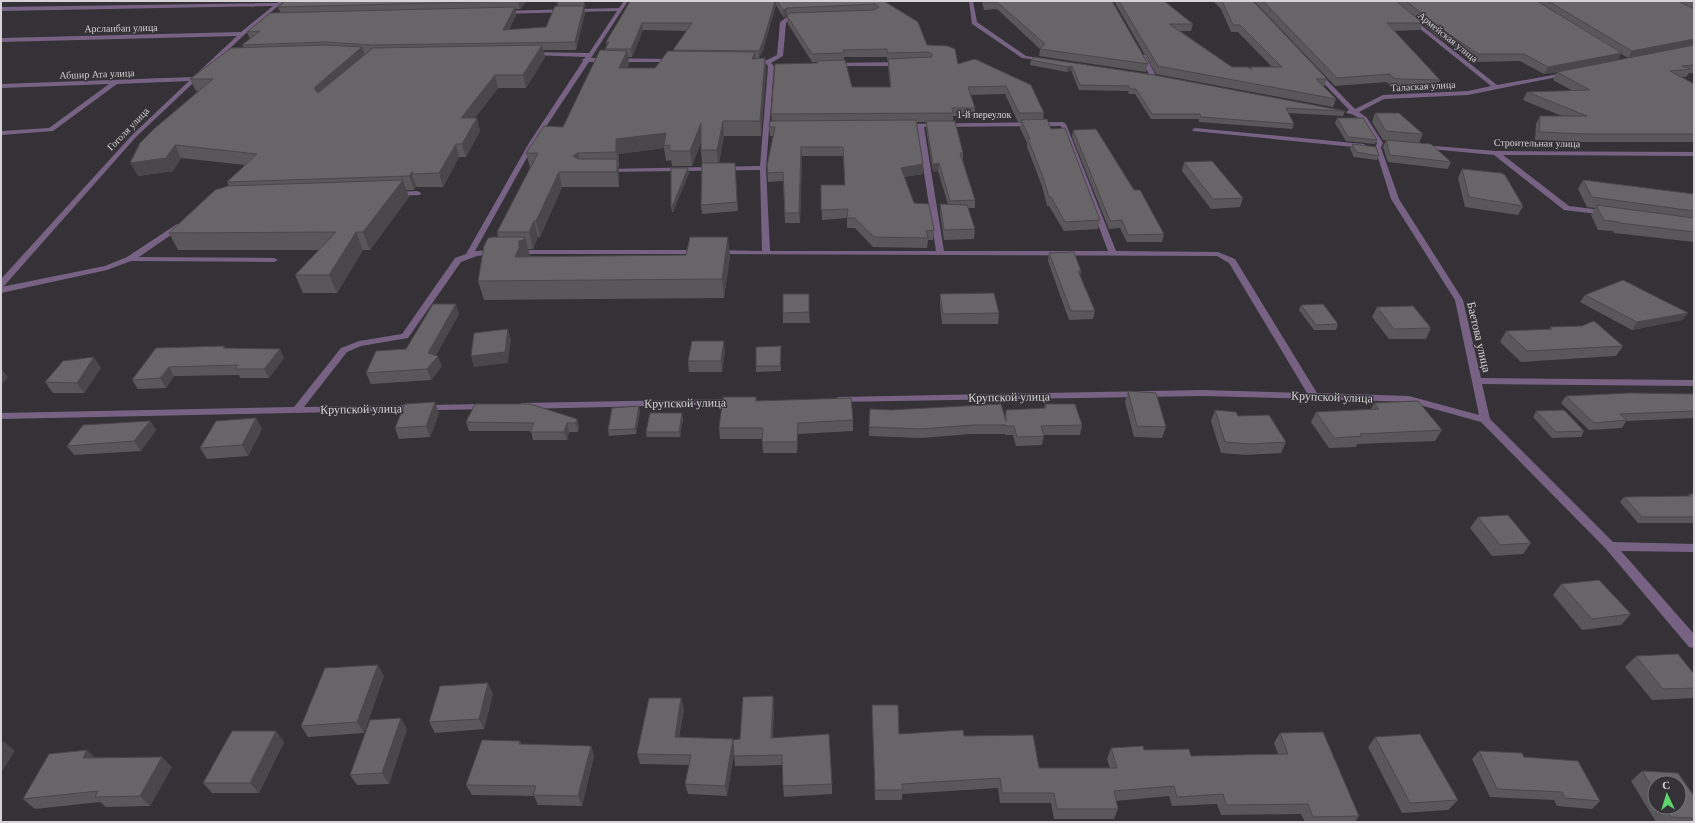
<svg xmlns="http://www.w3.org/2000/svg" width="1695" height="823" font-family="'Times New Roman',serif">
	<rect width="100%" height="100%" fill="#343236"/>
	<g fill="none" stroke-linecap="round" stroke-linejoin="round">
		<path fill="#776283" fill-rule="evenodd" d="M279,1H284L244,35L136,137L4,286L1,287V279L132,135L189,81L117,84L53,131L1,135V131L49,128L109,84L1,88V84L193,77L237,36L1,42V38L241,32L273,6L1,11V7L277,3Z
			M624,1H628L591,58L674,59L677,61L676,62H589L535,143L475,251L497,250H500V254L477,256L461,262L408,338L361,346L347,352L304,407L486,404L491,407L490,409L1,419V413L294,407L341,348L359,341L402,334L455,258L466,254L529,143L583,61L582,60L586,57L531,55L528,53L529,52L589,53L617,11L502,14L500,13V11L619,8Z
			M969,1H973L977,22L1026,56L1047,59V61L1022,58L972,24Z
			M802,16V18L790,19L786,23L783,56L771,63L774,66L766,168L770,251H936L917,127H904L901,125L902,124L1063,122L1066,124L1116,251L1218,252L1235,259L1317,393L1409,396L1479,415L1455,300L1391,199L1375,148L1377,143C1369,130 1363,116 1347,113L1346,112L1349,110L1314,73L1319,72L1355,109L1383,95L1468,91L1491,86L1409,20L1408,19L1411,17L1497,85L1569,72L1570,73L1567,75L1468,95L1384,99L1359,112L1367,118L1383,143L1381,148L1399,199L1463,300L1481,378L1694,380V386L1482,384L1490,419L1613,542L1694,544V552L1621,551L1694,634V648L1689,647L1606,549L1481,422L1409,402L1314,399L1203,396L835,402L833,400L838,397L1203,390L1307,393L1229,263L1217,256L717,254L713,252L714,250L762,251L760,170L603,172V170L605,169L760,166L768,66L766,64L752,63L749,61L752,59L767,60L777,55L780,22L787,17ZM1061,126L1108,251H944L924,127Z
			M1140,54L1145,55L1156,76L1155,77L1150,76L1139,55Z
			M833,63L901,62L904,64L901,66H831L830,65Z
			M1195,128L1364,144L1367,146L1364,148L1193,131L1192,130Z
			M1422,145L1496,151L1694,152V156L1503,155L1569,206L1609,211L1610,213L1606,215L1564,210L1494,155L1420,148L1419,147Z
			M417,191L421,193L420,195L395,196L391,194L395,192Z
			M177,224H180L184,226L139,257L274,258L278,260L274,262L131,261L107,270L1,293V287L105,266L127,257Z
			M512,250H699L703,252L699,254H512Z
			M734,399L739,402L737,404L522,409L517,406L522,403Z"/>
	</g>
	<path fill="#59575a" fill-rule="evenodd" d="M285,1H527L520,9H515L516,15L509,30L546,27L558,6L557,1H584L585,7H584L585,13L576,50H543L545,57L526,88H498L475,118H477L480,131L466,157H459L443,187H417L416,186L414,190H406L409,197L370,250H363L337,293H303L295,275L319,250H178L169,233L229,186L227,182L245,165L181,158L173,171L138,176L198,91H196L190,79L244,48L242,45L250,39L247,32L280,12L278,7Z
		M630,1H884L927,45L958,64L975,59L1044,113L1043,119L1051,129L1100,220L1098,229L1064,231L1049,206H1047L1042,186L1027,147V143L1020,128L1021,122H1018L1005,94L971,95L975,108L974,116H953V121L963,153V160L975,200V208H968L975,229L974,239L944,240L940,214V204H948L938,171L933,172L926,128V122H917L923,174L904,177L914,203L934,230L933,240H928L927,248L873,247L855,228H847V218L822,220L821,185H845L843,156H802L800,223H785L783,181L768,182L767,166L773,136H770L769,127L772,121L771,114L816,63V62H812L788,24L787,16L788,15L784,18L776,5L763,50L759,58H765L766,72L761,136H724L719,163H735L738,211L702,214L701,205L702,163L701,150V142L692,166H672L671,160L666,161L664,148L619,154V167H618L619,174V187H562L540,237H538L533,249H528L530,256H529H730L724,298L484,300L478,281L498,237L497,232L530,168L526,153L563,127L605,50V49L607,46L606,42L628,5ZM643,30L687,31L673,50L674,51L655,68H627L629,64L628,57H632ZM844,57H887V60H888V67L890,87H852L844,60Z
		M982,1H1112L1148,64L1146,72L1039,56L1040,49L997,9L984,10Z
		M1114,1H1164L1193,24L1191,31H1180L1232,67L1250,69V67H1272L1238,32H1231L1221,9L1213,1H1253L1327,79L1324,86H1323L1336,99L1333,107L1156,74Z
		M1254,1H1694V73H1689L1686,77H1682L1694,84V142H1584L1535,140L1536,124L1540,116H1562L1523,100L1527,92L1573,91L1553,80L1557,72L1544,74L1520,61L1475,62L1436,35L1423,24L1420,30L1394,31L1440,80L1437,88L1398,87L1390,86L1387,82L1335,86ZM1621,54L1628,58L1618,60Z
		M1034,57L1345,111L1343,116L1288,113L1294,124L1292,129L1199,122V119H1151L1135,94H1129L1128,91L1079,90L1071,70L1067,72L1030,65L1031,60Z
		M1375,113L1423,134L1419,143L1383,140L1372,122Z
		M1337,118L1377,140L1375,144L1346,141L1335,123Z
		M1073,130L1134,190L1164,234L1162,242H1127L1120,228L1109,229L1072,137Z
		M1386,140L1451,162L1448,169L1388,162L1383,147Z
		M1352,144L1379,156L1377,160L1354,157L1350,149Z
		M1184,162L1243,198L1240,207L1211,209L1182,171Z
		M688,168L689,173L673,212H672L671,207Z
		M1462,169L1523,206L1518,215L1465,207L1458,178Z
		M1583,180L1694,194V242L1614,233L1613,231L1598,230L1591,215L1595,208L1587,207L1578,189Z
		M1049,253L1081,271L1080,276L1095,311L1093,319L1069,320L1048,261Z
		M940,294L999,313L998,324H942L940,304Z
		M1585,295L1688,313L1682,320L1632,330L1580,302Z
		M1301,305L1338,324L1336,330H1314L1299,310Z
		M1377,307L1431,328L1426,339H1389L1372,317Z
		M809,312L810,323H783V313Z
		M459,314L436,355L442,366L431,380L371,384L366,373L406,349Z
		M1582,326L1623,346L1616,356L1521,362L1500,342L1506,331L1549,329L1550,327Z
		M781,346V371L756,372V366Z
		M156,348H226L284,358L269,378H240L239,375L174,376L166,388L138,389L132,380Z
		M725,351L722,372H689L688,361Z
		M101,368L84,393H53L45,382Z
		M1128,391L1166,427L1162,438L1134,437L1125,402Z
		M1694,394V418L1626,421L1622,428L1589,430L1561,403L1566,396Z
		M756,397L757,401L853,420V431L798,434L797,453H763L762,439H720L719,428Z
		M1374,403L1442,430L1435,441L1357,444L1356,447L1329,448L1311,422L1316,412L1371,409Z
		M1045,404L1082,425L1080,435H1044L1042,445L1016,446L1013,435H1005V434H971L921,438L869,436L870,409L1005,417L1006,410L1044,408Z
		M1215,410L1238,416L1286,442L1281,453L1246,455L1221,453L1211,421Z
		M1536,411L1584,431L1581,437L1552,438L1533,417Z
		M640,412L636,434L609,436L608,430Z
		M439,413L430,437L399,439L395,428Z
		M256,418L262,429L248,456L207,459L200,448Z
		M683,418L680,437H647L646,432Z
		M577,419L579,427L578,432H569L567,440H533L531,431H469L466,422Z
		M150,421L156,430L141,451L74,455L67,446Z
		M1689,494H1694V523H1638L1620,502L1624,497L1688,496Z
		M1478,517L1531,543L1523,554L1492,556L1470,528Z
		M1561,584L1631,614L1621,625L1582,630L1553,595Z
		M1636,656L1694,674V698L1652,700L1625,667Z
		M384,676L364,733L308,737L301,726Z
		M493,694L484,729L435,733L429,722Z
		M773,696L774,707L773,737L832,784V794L784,797L783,786L782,765L735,766L734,753L727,796L688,794L685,784L689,765L640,764L637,754L681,698L684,709L679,737L733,739V745L740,739Z
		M872,705L899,734L964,736L1039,768H1110L1107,759L1111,748L1144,750L1191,756L1278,754L1274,743L1280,733L1359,816L1355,822H1305L1301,814L1221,815L1217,804L1172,806L1169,796L1116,801L1118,809L1114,819H1054L1051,803H1000L998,788L902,794V800H875L872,716Z
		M407,729L389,784L357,785L350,775Z
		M276,731L284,742L259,793H212L203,783Z
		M1375,737L1458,800L1448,810L1402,813L1368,747Z
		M520,741L521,744L591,746L594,756L582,806L538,805L534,796L472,795L466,785Z
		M1479,751L1600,801L1592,809L1557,806L1554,800L1490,797L1472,759Z
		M96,758L172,767L150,806L106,807L100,802L35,809L23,799Z
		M1642,771L1694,796V822H1656L1631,781ZM1655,783L1679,807H1655Z"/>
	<path fill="#49474a" d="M518,1H527L520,9Z
		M775,1H776V5L763,50L759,58V51Z
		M584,6L585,13L576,50L575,42Z
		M515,7L516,15L504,38L503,30Z
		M787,8V16L784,18L783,10Z
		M642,23L643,30L632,57L631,49Z
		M1694,39V45L1628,58L1632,51Z
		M542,45L545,57L526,88L523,75Z
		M362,47L366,58L320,100L315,90V87Z
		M627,51L629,64L622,82L619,68Z
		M755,52L756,65L752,59Z
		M1622,53L1618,60L1544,74L1548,67Z
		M765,58L766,72L761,136L760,121Z
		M1072,66L1071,70L1067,72L1068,67Z
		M495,75L498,88L465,131L461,118Z
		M477,118L480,131L466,157L462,144Z
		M723,121L724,136L718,165L717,150Z
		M701,123L703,137L692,166L690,151Z
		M666,133L664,146V148L619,154V167L616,152V139Z
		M456,144L459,157L443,187L439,173Z
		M175,145L181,158L173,171L138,176L130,163Z
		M801,147L802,156L800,223L799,213Z
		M578,153L581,168L573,156Z
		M617,159L619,174V187L617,172Z
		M939,163L938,171L933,172V164Z
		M923,164V174L901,177V168Z
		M688,168L689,173L673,212L672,207Z
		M413,171L412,174L416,186L414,190L409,176Z
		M559,172L562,187L540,237L536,221Z
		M403,180L409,197L370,250L363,232Z
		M534,221L538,237L533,249L529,232Z
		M356,232L363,250L337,293L329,275Z
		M525,237L530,256L528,259L515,257L519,241Z
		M728,237L730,256L724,298L722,279Z
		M456,304L459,314L432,362L438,356L442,366L431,380L427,369L428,353Z
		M1688,313L1682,320L1632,330L1637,322Z
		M508,329L511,340L508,363L474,367L471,356Z
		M724,341L725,351L722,372L721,361Z
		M280,349L284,358L269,378L264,369Z
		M94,357L101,368L84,393L77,383Z
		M169,367L174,376L166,388L160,378Z
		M1,368L8,377L1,385Z
		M435,402L439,413L430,437L426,426Z
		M639,406L640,412L636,434L635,429Z
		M682,413L683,418L680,437L679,432Z
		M256,418L262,429L248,456L242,445Z
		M577,419L579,427L578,432L576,423Z
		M150,421L156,430L141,451L134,441Z
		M567,423L569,432L567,440L564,432Z
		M798,423V434L797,453V442Z
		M378,665L384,676L364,733L357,722Z
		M488,683L493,694L484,729L479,719Z
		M773,696L774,707L772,748L771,738Z
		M681,698L684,709L677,747L675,737Z
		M401,718L407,729L389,784L382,773Z
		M276,731L284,742L259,793L250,783Z
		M733,739L734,750L727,796L725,786Z
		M3,741L15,751L1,773V744Z
		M591,746L594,756L582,806L578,796Z
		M87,750L98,760L83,758Z
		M162,757L172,767L150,806L140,796Z"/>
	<path fill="#686569" stroke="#49474a" d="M285,1H518L278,7Z
		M630,1H775L763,42L759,51L673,50L692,23H642L631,49H605L609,42H606L628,5Z
		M777,1H884L918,22L927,45L948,46L955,49L958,64L975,59L1031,85L1044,113H1019L1006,86L968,87L975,108H952L953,113L771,114L775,64L818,63L816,61L845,60L852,87H891L888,59L932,57V54L928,52L887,53V49L843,50L844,53L812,54L787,16L790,13L874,10L879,7L876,4L787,8L783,10Z
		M985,1H1112L1148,64L1040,49L1045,44L997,2L985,3Z
		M1119,1H1164L1193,24H1169L1232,67H1248L1252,70L1250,67H1282L1240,25H1233L1222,1H1253L1327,79H1316L1336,99L1158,66Z
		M1263,1H1396L1423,23H1387L1440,80L1401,79L1393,78L1390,74L1337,78Z
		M1406,1H1537L1622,53L1548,67L1524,54H1478L1439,27Z
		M1548,1H1678L1694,9V39L1632,51Z
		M555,6H584L575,42L372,45L326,42L242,45L260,31L247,32L270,13L515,7L503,30L546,27Z
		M325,45L362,47L315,87V90L318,93L373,48L542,45L523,75H495L461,118H477L462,144H456L439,173L412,174L413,171L409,176L227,182L257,154L175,145L166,158L130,163L140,143L155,128L213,79H190L231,48Z
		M1694,45V65L1682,66L1691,69L1670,71L1694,84V134H1589L1539,132L1540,116H1587L1527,92L1590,90L1557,72Z
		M600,50L627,51L619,68H655L668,51L755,52L752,59L765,58L760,121H723L717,150H701V123L690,151H670V145L664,146L666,133L616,139V152L578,153L573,156L579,159H617V172H559L536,221H534L529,232H497L538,153H526L544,126L563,127Z
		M1034,57L1154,75L1345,111L1286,108L1294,124L1201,117L1200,114H1152L1136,89H1130L1129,86L1080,85L1072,66L1068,67L1031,60Z
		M1375,113H1399L1423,134L1386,131Z
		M1337,118H1363L1377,140L1348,137Z
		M1047,119L1051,129L1065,128L1100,220L1065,222L1051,197H1049L1043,177L1028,139H1030L1021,120Z
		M916,120L923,164L901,168L914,203L929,204L934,230L926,231L928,238L874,237L855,218H847L848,209L821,210V185H845L843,147H801L799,213H785L783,172L768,173L767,166L775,127H769L770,121Z
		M926,121H955L963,153H960L975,200L950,201L939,163L933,164Z
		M1096,129L1134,190H1140L1164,234L1128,235L1122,220L1110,221L1073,130Z
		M1386,140L1431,144L1451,162L1390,155Z
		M1352,144L1376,147L1379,156L1356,152Z
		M1212,161L1243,198L1213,199L1184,162Z
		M702,163H735L737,202L701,205Z
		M671,168H688L672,207H671Z
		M1462,169L1501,173L1505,175L1523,206L1469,197Z
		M403,180L363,232H356L329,275H295L336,232L169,233L215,190L228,186Z
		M1583,180L1694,194V211L1592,197Z
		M940,204L967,205L975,229L944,230Z
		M1596,205L1694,218V232L1620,223L1619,222L1604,220Z
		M493,237H525L523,240L519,241V248L515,257L686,255L690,237H728L722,279L478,281L484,246L488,238Z
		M1074,252L1081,271H1078L1095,311H1071L1049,253Z
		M1623,280L1688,313L1637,322L1585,295Z
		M994,293L999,313L943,314L940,294Z
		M783,294H809V312L783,313Z
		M433,304H456L428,353L438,356L427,369L366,373L376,351L406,349Z
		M1323,304L1338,324L1316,325L1301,305Z
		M1413,306L1431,328L1394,329L1377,307Z
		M1594,321L1623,346L1527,351L1506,331L1552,329L1550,327L1582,326Z
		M508,329L505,352L471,356L474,333Z
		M692,341H724L721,361H688Z
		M225,346L223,348L280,349L264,369H235L238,365L169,367L160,378L132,380L156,348Z
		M781,346L780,366H756V347Z
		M94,357L77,383L45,382L63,361Z
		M1128,391L1156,393L1166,427L1137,426Z
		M1630,393L1694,394V411L1620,414L1627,420L1594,423L1566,396Z
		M723,397H756V401L851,398L853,420L798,423L797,442H762L763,428H719Z
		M1418,401L1442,430L1360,434L1362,436L1334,438L1316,412L1379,409L1374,403Z
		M435,402L426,426L395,428L405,404Z
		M475,404H530L577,419L576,423H567L564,432H530L534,423L466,422Z
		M1001,404L1006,421V410L1046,408L1045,404H1075L1082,425L1041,426L1044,436L1017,437L1014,426H1007L1006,425H972L922,429L869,427L870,409L891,410Z
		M639,406L635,429L608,430L612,408Z
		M1215,410L1236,412L1238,416L1269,415L1286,442L1250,444L1225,442Z
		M1564,410L1584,431L1556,432L1536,411Z
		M650,413H682L679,432H646Z
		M256,418L242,445L200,448L216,421Z
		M150,421L134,441L67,446L83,425Z
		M1689,494H1694V517H1642L1624,497L1691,496Z
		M1508,515L1531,543L1500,545L1478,517Z
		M1599,580L1631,614L1592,619L1561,584Z
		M1678,654L1694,674V688L1663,689L1636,656Z
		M378,665L357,722L301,726L325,668Z
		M488,683L479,719L429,722L440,686Z
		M773,696L771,738L829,734L832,784L783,786L782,755L734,756L733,740L740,739L743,697Z
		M649,698H681L675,737L733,739L725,786L685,784L691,755L637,754Z
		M872,705H898L899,734L963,730L964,736L1033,735L1039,768H1117L1111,748L1143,746L1144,750L1189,749L1191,756L1288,754L1280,733L1323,732L1359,816L1313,817L1308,804L1226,805L1223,794L1177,797L1174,786L1114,791L1118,809H1057L1054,793H1002L1000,778L902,784L903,790H875Z
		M401,718L382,773L350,775L370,720Z
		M232,731H276L250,783H203Z
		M1420,734L1458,800L1410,803L1375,737Z
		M482,740L520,741L519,744L591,746L578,796L533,795L536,786L466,785Z
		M87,750L83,758L162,757L140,796L95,797L98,791L23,799L49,754Z
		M1479,751L1522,753L1524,757L1578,761L1600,801L1565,798L1562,792L1497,789Z
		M1642,771L1678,773L1694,796V818L1671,817L1665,807H1679V783H1655V791Z"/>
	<g text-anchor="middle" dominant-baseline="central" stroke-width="3" stroke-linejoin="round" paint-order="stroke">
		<g font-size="10" fill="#d5d3d5" stroke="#343236">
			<text transform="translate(121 28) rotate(-1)">Арсланбап улица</text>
			<text transform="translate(1448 37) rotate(39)">Армейская улица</text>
			<text transform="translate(97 74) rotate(-2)">Абшир Ата улица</text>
			<text transform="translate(1423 86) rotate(-3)">Талаская улица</text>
			<text x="984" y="114">1-й переулок</text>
			<text transform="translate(128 129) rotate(-46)">Гоголя улица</text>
			<text transform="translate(1537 143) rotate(1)">Строительная улица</text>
		</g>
		<g font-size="12" fill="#d5d3d5" stroke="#343236">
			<text transform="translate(1479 337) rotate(77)">Баетова улица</text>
			<text transform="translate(1009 397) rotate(-1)">Крупской улица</text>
			<text transform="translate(1332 397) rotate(2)">Крупской улица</text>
			<text transform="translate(685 403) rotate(-1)">Крупской улица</text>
			<text transform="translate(361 409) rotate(-1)">Крупской улица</text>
		</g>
	</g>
	<rect width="1695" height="823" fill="none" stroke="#d5d3d5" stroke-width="4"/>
	<g transform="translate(1667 795) rotate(356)"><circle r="19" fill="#343236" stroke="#747276"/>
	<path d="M0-3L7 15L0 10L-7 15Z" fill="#5dd56c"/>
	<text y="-6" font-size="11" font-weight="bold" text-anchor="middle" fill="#d5d3d5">С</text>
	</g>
</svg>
